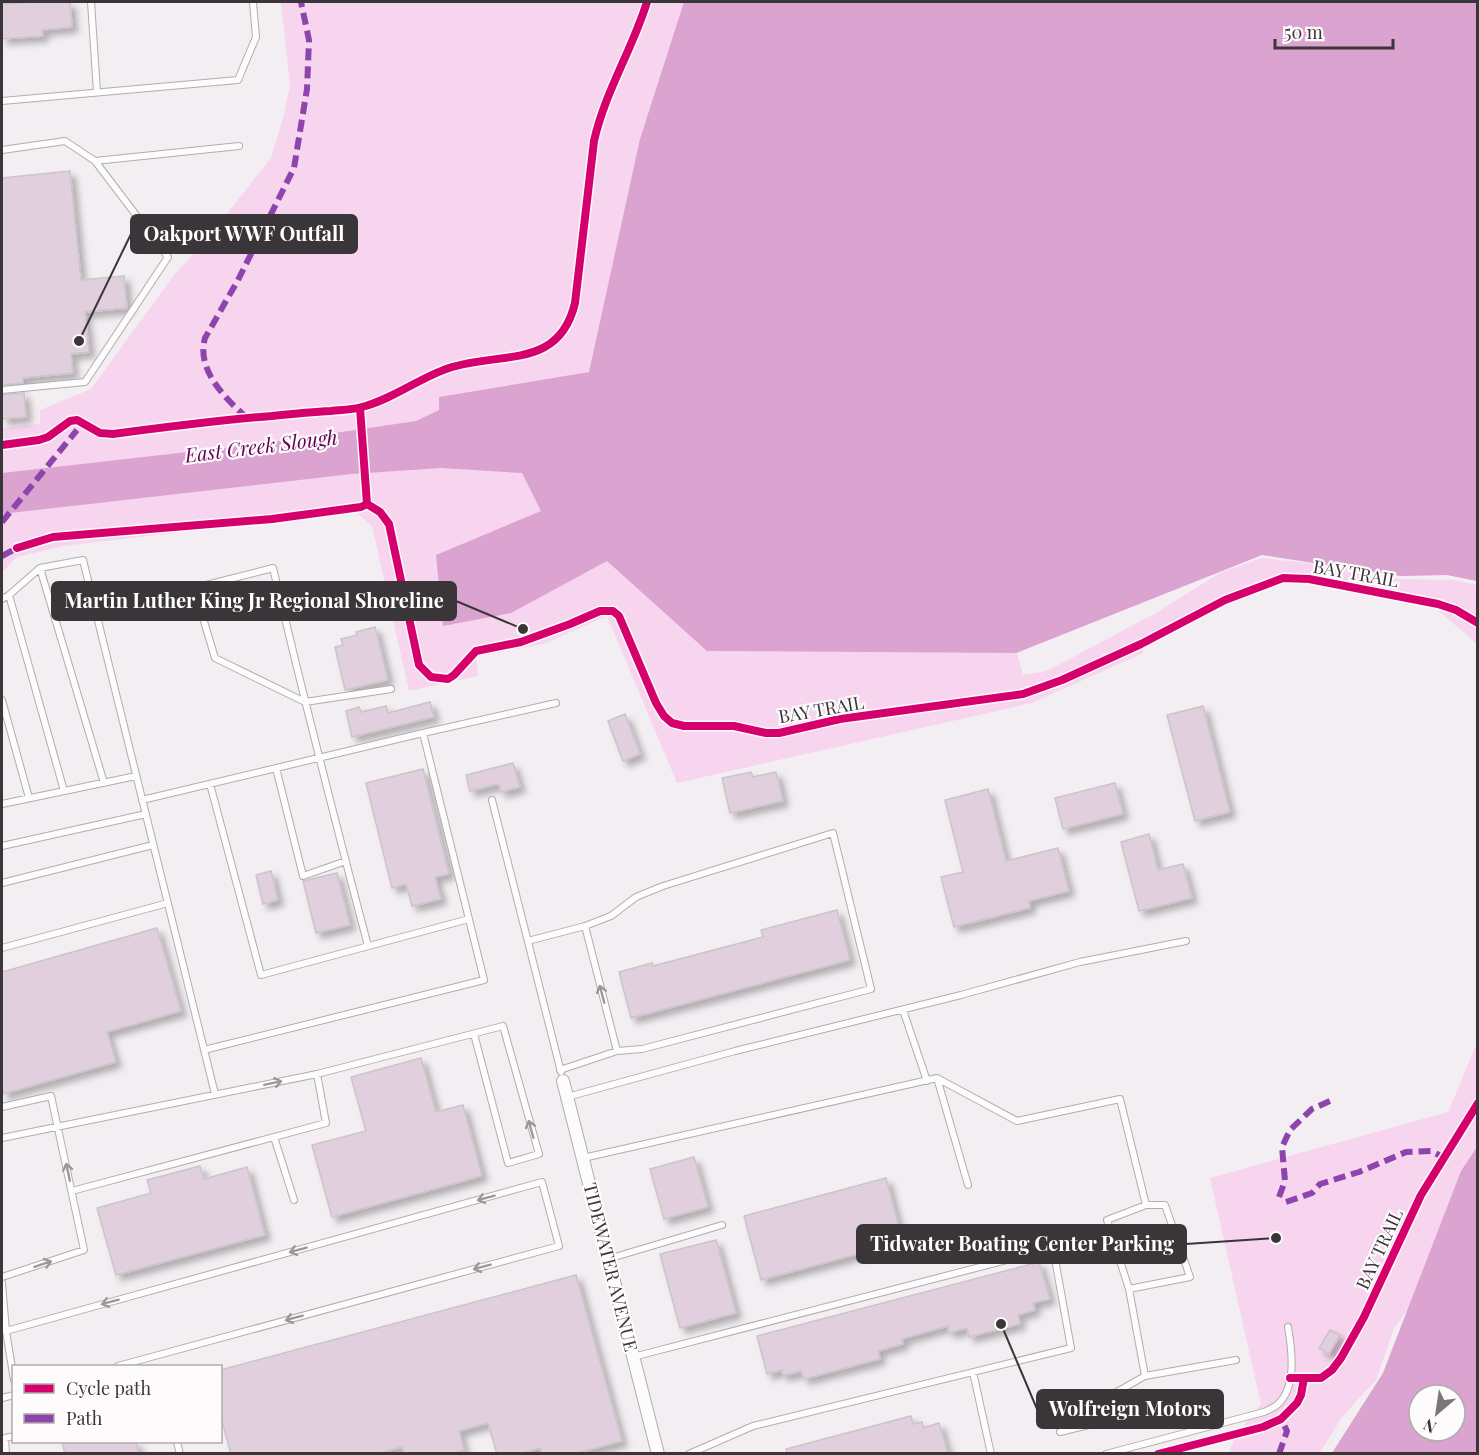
<svg xmlns="http://www.w3.org/2000/svg" width="1479" height="1455" font-family="'Playfair Display',serif">
	<defs>
		<filter id="shadow"><feDropShadow dx="5.5" dy="5.5" stdDeviation="3" flood-color="#0004"/></filter>
	</defs>
	<rect width="100%" height="100%" fill="#f3eef2"/>
	<path fill="#f7d5ef" fill-rule="evenodd" d="M281,2H1477V581L1447,575L1400,576L1365,571L1394,579L1454,580L1477,585V644L1433,606L1292,580L1205,613L1143,647V653L1032,703L677,783L607,616L543,644L476,657L478,676L409,691L372,526L356,512L63,546L17,557L2,572V428L40,424V410L91,389L174,275L202,245L271,158L284,115L290,85ZM1262,555L1320,564L1261,558L1220,573L1156,613L1047,671L1023,675L1017,653Z
		M1477,1043V1202L1438,1268L1394,1328L1376,1380L1342,1417L1320,1453H1229L1235,1437L1261,1404L1210,1178L1448,1112Z"/>
	<path fill="#dba3d0" fill-rule="evenodd" d="M684,2H1477V581L1447,575L1400,576L1262,555L1016,653L707,651L607,561L511,613L443,626L436,555L541,511L522,473L441,468L352,474L2,514V473L267,443L416,421L439,410V397L589,372L640,139Z
		M1477,1147V1453H1332L1383,1373L1461,1171ZM1419,1395H1455V1431H1419Z"/>
	<path fill="#e1cfde" stroke="#c9c5c8" stroke-width="1.5" filter="url(#shadow)" d="M32,2H70L72,27L42,30L43,36L2,39V4Z
		M70,171L81,280L124,276L127,308L85,312L89,352L71,354L73,373L23,378V383L2,385V178Z
		M24,393L26,417L2,419V395Z
		M375,627L388,680L345,690L335,647L343,645L341,639L357,635L356,632Z
		M430,702L434,717L352,737L346,711L359,707L361,712L386,706L388,713Z
		M1203,706L1230,812L1195,821L1167,715Z
		M625,714L640,754L623,761L608,721Z
		M513,763L520,787L501,792L499,784L470,791L466,775Z
		M423,769L449,874L435,877L441,899L412,906L406,884L392,888L366,783Z
		M751,772L753,777L776,772L783,801L730,813L722,778Z
		M1115,783L1123,814L1063,829L1055,798Z
		M988,789L1006,861L1058,848L1069,891L1029,901L1030,908L954,927L941,877L963,872L945,800Z
		M1149,834L1158,870L1183,864L1192,898L1139,911L1121,842Z
		M271,871L278,900L263,904L256,875Z
		M337,873L350,925L316,933L303,881Z
		M837,910L850,960L631,1018L619,972L652,963L653,966L763,937L761,930Z
		M157,928L181,1011L107,1032L116,1062L3,1094L2,1087V972Z
		M421,1058L436,1112L463,1105L482,1176L332,1217L312,1145L366,1131L351,1077Z
		M694,1157L708,1207L664,1219L650,1169Z
		M200,1166L204,1179L247,1167L265,1235L116,1275L97,1208L151,1193L147,1180Z
		M886,1178L903,1242L761,1280L744,1216Z
		M716,1240L736,1313L680,1328L660,1254Z
		M1039,1262L1050,1299L1033,1303L1035,1310L1018,1315L1020,1324L969,1337L967,1328L949,1333L948,1326L902,1339L903,1344L878,1351L880,1359L804,1379L801,1371L783,1376L782,1370L767,1374L757,1336Z
		M576,1275L622,1441L574,1454H542L540,1448L520,1454H497L488,1423L459,1431L464,1450L452,1454H404L402,1447L377,1454H231L220,1414V1370Z
		M1330,1330L1340,1335L1329,1354L1319,1348Z
		M911,1416L913,1424L922,1422L923,1428L939,1423L948,1454H787L786,1449Z
		M62,1442H136L139,1454H65Z"/>
	<g fill="none" stroke-linecap="round" stroke-linejoin="round">
		<defs>
			<path id="lane" d="M91,2L97,92
				M2,101L238,80L256,37L253,2
				M2,150L65,141L95,161L168,257L85,382L2,390
				M95,161L239,146
				M40,568L104,783
				M9,595L64,791
				M2,599L9,595L40,568L83,560L215,1094
				M2,700L29,798
				M423,733L556,703
				M276,768L303,876L346,861
				M210,784L261,975L469,919
				M142,800L423,733L484,980L204,1050
				M492,800L561,1072
				M2,804L136,776
				M2,846L146,814
				M2,883L153,845
				M585,926L617,1051
				M528,941L585,926L611,916L636,897L663,886L833,833L871,989L642,1049L617,1051L560,1070
				M368,946C335,821 303,695 273,568L194,588L215,658L305,702L391,689
				M2,948L168,903
				M903,1010L927,1081
				M937,1078L968,1185
				M567,1097L735,1051L961,995L1080,962L1186,941
				M2,1107L51,1096L84,1250L2,1277
				M274,1137L294,1200
				M2,1138L317,1074L503,1026L539,1154L508,1163L474,1034
				M583,1158L937,1078L1017,1121L1120,1099L1146,1205H1165L1190,1277L1129,1289L1107,1220L1146,1205
				M72,1191L326,1123L317,1074
				M608,1259L722,1225
				M2,1283L6,1331L14,1380
				M1129,1289L1145,1376L1236,1360
				M6,1331L542,1182L559,1246L118,1366
				M633,1357L1053,1248L1071,1348L753,1426L689,1454
				M973,1372L991,1454
				M2,1398L14,1395
				M1060,1432L1105,1421L1106,1398L1145,1376
				M177,1442L180,1454
				M6,1454L5,1438L14,1436
				M1106,1454L1264,1412C1268,1410 1273,1408 1277,1405C1297,1388 1292,1350 1288,1327"/>
			<path id="street" d="M563,1081L658,1454"/>
		</defs>
		<use href="#lane" stroke="#b0acaf" stroke-width="8"/>
		<use href="#street" stroke="#b0acaf" stroke-width="14"/>
		<use href="#lane" stroke="#fdfcfd" stroke-width="6"/>
		<use href="#street" stroke="#fdfcfd" stroke-width="12"/>
		<path stroke="#8e44ad" stroke-width="6" stroke-dasharray="12 6" stroke-linecap="butt" d="M247,418C225,398 196,370 205,338L238,280L294,168L307,89L309,40L301,2
			M2,522L77,430
			M2,556L17,548
			M1279,1197L1285,1181L1282,1147L1290,1130L1312,1109L1332,1100
			M1286,1202L1312,1193L1320,1184L1359,1172L1406,1152L1431,1151L1443,1157
			M1279,1454L1287,1431L1281,1419"/>
		<defs>
			<path id="cycleway" d="M360,408L367,504L380,512L389,524L419,665L431,677L448,679L454,675L476,651L521,642L570,624L600,611H613L619,616L656,703L664,716L672,723L684,726H734L766,733H779L840,719L1023,694L1062,680L1141,644L1225,600L1283,578L1309,579L1438,604L1456,610L1478,623
				M2,445L39,440L48,437L70,421L77,420L100,433L113,434C166,427 219,420 272,416C291,414 311,412 331,411C341,410 352,410 362,407C393,399 419,378 449,368C501,351 559,370 575,303L594,141C605,92 632,50 647,2
				M17,548L53,537L272,519L361,507L367,504
				M1290,1378H1321L1332,1370L1341,1358L1364,1317L1421,1195L1478,1103
				M1158,1454L1263,1427L1281,1419L1297,1403L1301,1395L1304,1378"/>
		</defs>
		<use href="#cycleway" stroke="#fefbfd" stroke-width="11"/>
		<use href="#cycleway" stroke="#d6006c" stroke-width="8"/>
	</g>
	<defs><path id="oneway-shaft" d="M-6 0H5M1.5-3L5.5 0L1.5 3" fill="none" stroke-width="1.6" stroke-linecap="round" stroke-linejoin="round" transform="scale(1.5)"/></defs>
	<g stroke="#9b989a">
		<use href="#oneway-shaft" transform="translate(602 994) rotate(-105)"/>
		<use href="#oneway-shaft" transform="translate(273 1083) rotate(-12)"/>
		<use href="#oneway-shaft" transform="translate(531 1129) rotate(-105)"/>
		<use href="#oneway-shaft" transform="translate(68 1172) rotate(-102)"/>
		<use href="#oneway-shaft" transform="translate(486 1198) rotate(165)"/>
		<use href="#oneway-shaft" transform="translate(298 1250) rotate(165)"/>
		<use href="#oneway-shaft" transform="translate(43 1264) rotate(-18)"/>
		<use href="#oneway-shaft" transform="translate(482 1267) rotate(165)"/>
		<use href="#oneway-shaft" transform="translate(110 1302) rotate(165)"/>
		<use href="#oneway-shaft" transform="translate(294 1318) rotate(165)"/>
	</g>
	<g text-anchor="middle" dominant-baseline="central" stroke-width="4.5" stroke-linejoin="round" paint-order="stroke">
		<g font-size="18" fill="#393538" stroke="#fefbfd">
			<text transform="translate(1356 573) rotate(10)">BAY TRAIL</text>
			<text transform="translate(821 709) rotate(-10)">BAY TRAIL</text>
			<text transform="translate(1379 1249) rotate(-65)">BAY TRAIL</text>
			<text transform="translate(611 1267) rotate(76)">TIDEWATER AVENUE</text>
		</g>
		<g font-size="20" font-style="italic" fill="#640058" stroke="#fefbfd">
			<text transform="translate(261 445) rotate(-7)">East Creek Slough</text>
		</g>
	</g>
	<path fill="none" stroke="#393538" stroke-width="2" d="M79 341L131 234M523 629L456 601M1276 1238L1186 1244M1001 1324L1037 1409"/>
	<g fill="#393538" stroke="#fefbfd" stroke-width="2">
		<circle cx="79" cy="341" r="6"/>
		<circle cx="523" cy="629" r="6"/>
		<circle cx="1276" cy="1238" r="6"/>
		<circle cx="1001" cy="1324" r="6"/>
	</g>
	<g fill="#393538" stroke="#393538" stroke-width="2">
		<rect x="131" y="215" width="226" height="38" rx="6"/>
		<rect x="52" y="582" width="404" height="38" rx="6"/>
		<rect x="857" y="1225" width="329" height="38" rx="6"/>
		<rect x="1037" y="1390" width="186" height="38" rx="6"/>
	</g>
	<g font-size="20" text-anchor="middle" font-weight="bold" fill="#fff">
		<text x="244" y="241">Oakport WWF Outfall</text>
		<text x="254" y="608">Martin Luther King Jr Regional Shoreline</text>
		<text x="1022" y="1251">Tidwater Boating Center Parking</text>
		<text x="1130" y="1416">Wolfreign Motors</text>
	</g>
	<rect width="1479" height="1455" fill="none" stroke="#393538" stroke-width="6"/>
	<rect x="12" y="1365" width="210" height="78" fill="#fefbfd" stroke="#afacae" stroke-width="1.5"/>
	<rect x="24" y="1384" width="30" height="9" fill="#d6006c" stroke="#afacae" stroke-width="1.5"/>
	<text x="66" y="1395" font-size="18" fill="#393538">Cycle path</text>
	<rect x="24" y="1414" width="30" height="9" fill="#8e44ad" stroke="#afacae" stroke-width="1.5"/>
	<text x="66" y="1425" font-size="18" fill="#393538">Path</text>
	<g transform="translate(1437 1413) rotate(209)"><circle r="28" fill="#fefbfd" stroke="#afacae" stroke-width="1.5"/>
	<path d="M0-4.5L10 22L0 15L-10 22Z" fill="#7a7679"/>
	<text y="-9" font-size="16" font-weight="bold" text-anchor="middle" fill="#393538">N</text>
	</g>
	<path d="M1275 39v9h118v-9" fill="none" stroke="#393538" stroke-width="3"/>
	<text x="1284" y="39" font-size="18" fill="#393538" stroke="#fefbfd" stroke-width="4.5" paint-order="stroke">50 m</text>
</svg>
